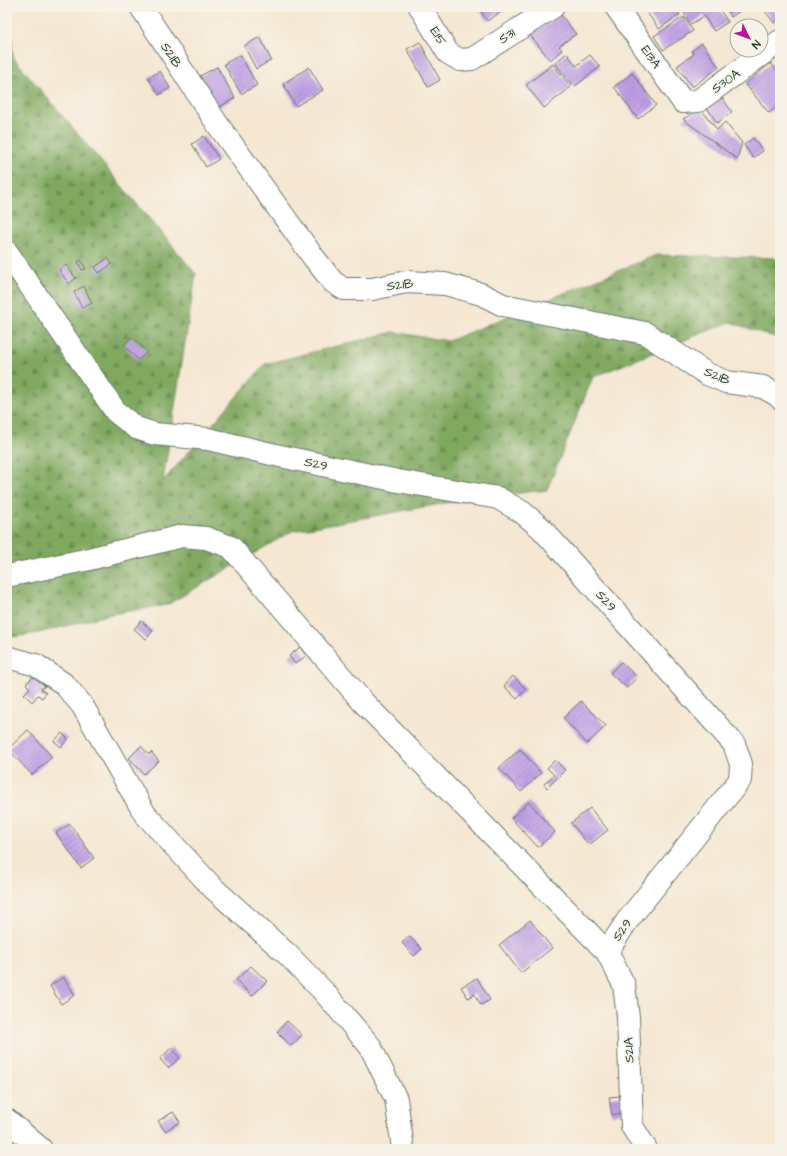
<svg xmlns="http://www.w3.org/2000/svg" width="787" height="1156" font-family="'Architects Daughter',sans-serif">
	<defs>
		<pattern id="forest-firs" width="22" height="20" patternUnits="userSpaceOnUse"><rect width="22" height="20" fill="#80a960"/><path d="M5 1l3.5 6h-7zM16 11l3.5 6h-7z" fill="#688b50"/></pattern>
		<pattern id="building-hatch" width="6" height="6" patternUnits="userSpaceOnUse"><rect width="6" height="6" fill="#bf9ee6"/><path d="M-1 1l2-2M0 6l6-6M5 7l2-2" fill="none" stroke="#9b82bb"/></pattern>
	</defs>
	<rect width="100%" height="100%" fill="#f7f3e8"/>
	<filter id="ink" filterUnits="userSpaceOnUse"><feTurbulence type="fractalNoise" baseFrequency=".025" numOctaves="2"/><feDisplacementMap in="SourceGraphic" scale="8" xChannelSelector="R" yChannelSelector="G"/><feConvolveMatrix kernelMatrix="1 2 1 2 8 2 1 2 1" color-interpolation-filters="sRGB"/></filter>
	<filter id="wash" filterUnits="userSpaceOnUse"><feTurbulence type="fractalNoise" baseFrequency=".012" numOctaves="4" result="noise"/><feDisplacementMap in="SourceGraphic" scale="16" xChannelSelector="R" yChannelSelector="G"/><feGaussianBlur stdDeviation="0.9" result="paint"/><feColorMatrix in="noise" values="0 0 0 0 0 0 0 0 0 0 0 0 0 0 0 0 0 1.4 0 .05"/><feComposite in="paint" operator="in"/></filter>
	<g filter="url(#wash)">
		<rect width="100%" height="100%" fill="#f5e7d2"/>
		<path fill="url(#forest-firs)" stroke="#50734a" d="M7,7H10L13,57L196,274L163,481L265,364L393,332L448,341L656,255L775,258L780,262V339L730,322L593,377L547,490L468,499L292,531L167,605L111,614L39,633L7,638Z"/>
		<g id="blocks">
			<path fill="url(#building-hatch)" d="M478,7H509L487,21Z
				M643,7H674L680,14L659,29Z
				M693,7H718L728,22L714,31L704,16L691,24L684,13Z
				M725,7H746L731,17Z
				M762,7H780V18L774,23Z
				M561,15L576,34L559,46L562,50L550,60L530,35Z
				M684,17L693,31L663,50L654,36Z
				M746,21L749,26H738Z
				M737,27V36L733,30Z
				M260,37L271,60L256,69L244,46Z
				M420,42L440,80L428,87L407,49Z
				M702,43L719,67L692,87L677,66L694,54L692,51Z
				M567,53L576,66L590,55L600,67L574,87L555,63Z
				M240,55L257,85L241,94L224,64Z
				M771,63L780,75V104L769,113L745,84Z
				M553,64L571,87L544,108L526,85Z
				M217,67L235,98L218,108L200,76Z
				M309,67L323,90L296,106L283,84Z
				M160,71L170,88L159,95L148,78Z
				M632,73L656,105L638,119L614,87Z
				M721,96L732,112L717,123L706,106Z
				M701,109L717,130L725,122L742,143L737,159L683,119Z
				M204,136L219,159L206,167L192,144Z
				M753,138L763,151L753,158L744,145Z
				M108,258L112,264L99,273L95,267Z
				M81,260L86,269L82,270L78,262Z
				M66,265L76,278L69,284L59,270Z
				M84,286L92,303L82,308L74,292Z
				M132,337L147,352L138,360L124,345Z
				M141,621L153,631L146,639L134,629Z
				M300,647L306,656L295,664L289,656Z
				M621,662L637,677L627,688L610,673Z
				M34,676L45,686L41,689L46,693L42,698L38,695L32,702L24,694L30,688L26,684Z
				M513,676L526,689L517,699L504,686Z
				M581,701L606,726L587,744L563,718Z
				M28,730L52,757L32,775L8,749Z
				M62,733L68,739L61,747L54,741Z
				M141,746L149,755L151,752L159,761L144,774L129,758Z
				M520,749L541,773L521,792L499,768Z
				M555,760L565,770L547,788L544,784L554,775L547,768Z
				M529,802L555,832L538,847L511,818Z
				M590,808L608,830L589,845L571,823Z
				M70,824L94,858L81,868L56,833Z
				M530,920L552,948L521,973L499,945Z
				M409,936L422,949L414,956L402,943Z
				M251,966L267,981L252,996L236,980Z
				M63,977L75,995L61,1004L50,986Z
				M477,978L490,1000L481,1005L474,994L468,998L461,987Z
				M287,1021L302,1035L291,1046L277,1032Z
				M171,1048L180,1058L168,1068L160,1059Z
				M620,1096L623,1113L612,1115L609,1097Z
				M173,1112L180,1122L165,1131L158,1121Z"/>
		</g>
	</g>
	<g filter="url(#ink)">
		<use href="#blocks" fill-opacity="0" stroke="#6a786b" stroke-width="1"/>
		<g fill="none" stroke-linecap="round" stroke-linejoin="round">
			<defs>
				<path id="minor" d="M141,7L218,125L314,258L333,282L344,289H372L407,282L445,284L481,294L503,305L645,333L707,374L726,382L763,387L777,395L780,398
					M420,7L448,53L460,60L472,59L553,7
					M616,7L683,102L698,101L780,41
					M7,252L116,412L136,428L155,434L208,439L280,456L398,481L498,498L522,512L541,528L734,744L741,764L740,780L627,921L607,952
					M7,576L85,560L182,536L206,538L231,547L362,701L607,952L624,985L628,1017L632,1126L646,1149
					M7,657L36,665L64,684L82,705L145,814L213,888L287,954L324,992L370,1046L396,1099L403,1149
					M7,1120L41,1149"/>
			</defs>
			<use href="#minor" stroke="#6a786b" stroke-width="24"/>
			<use href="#minor" stroke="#fff" stroke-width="22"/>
		</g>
	</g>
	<g text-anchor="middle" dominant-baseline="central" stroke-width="3" stroke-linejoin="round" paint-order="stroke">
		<g font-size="13" fill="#1f3d34" stroke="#f7f3e8">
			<text transform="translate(438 36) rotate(58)">E15</text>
			<text transform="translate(507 36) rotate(-33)">S31</text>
			<text transform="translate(171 55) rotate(57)">S21B</text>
			<text transform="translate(651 57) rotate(55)">E13A</text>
			<text transform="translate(726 81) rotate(-36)">S30A</text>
			<text transform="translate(400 285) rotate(-7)">S21B</text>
			<text transform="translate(717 376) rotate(23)">S21B</text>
			<text transform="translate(316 464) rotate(12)">S29</text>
			<text transform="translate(606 601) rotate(48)">S29</text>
			<text transform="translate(622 930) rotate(-55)">S29</text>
			<text transform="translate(629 1050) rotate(-92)">S21A</text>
		</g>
	</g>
	<rect width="787" height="1156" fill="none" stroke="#f7f3e8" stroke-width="24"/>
	<g transform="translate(749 38) rotate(132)"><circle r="19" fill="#f7f3e8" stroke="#a1aaa0"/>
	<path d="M0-3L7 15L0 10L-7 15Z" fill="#b5179e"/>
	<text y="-6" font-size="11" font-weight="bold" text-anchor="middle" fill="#1f3d34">N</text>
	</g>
</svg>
